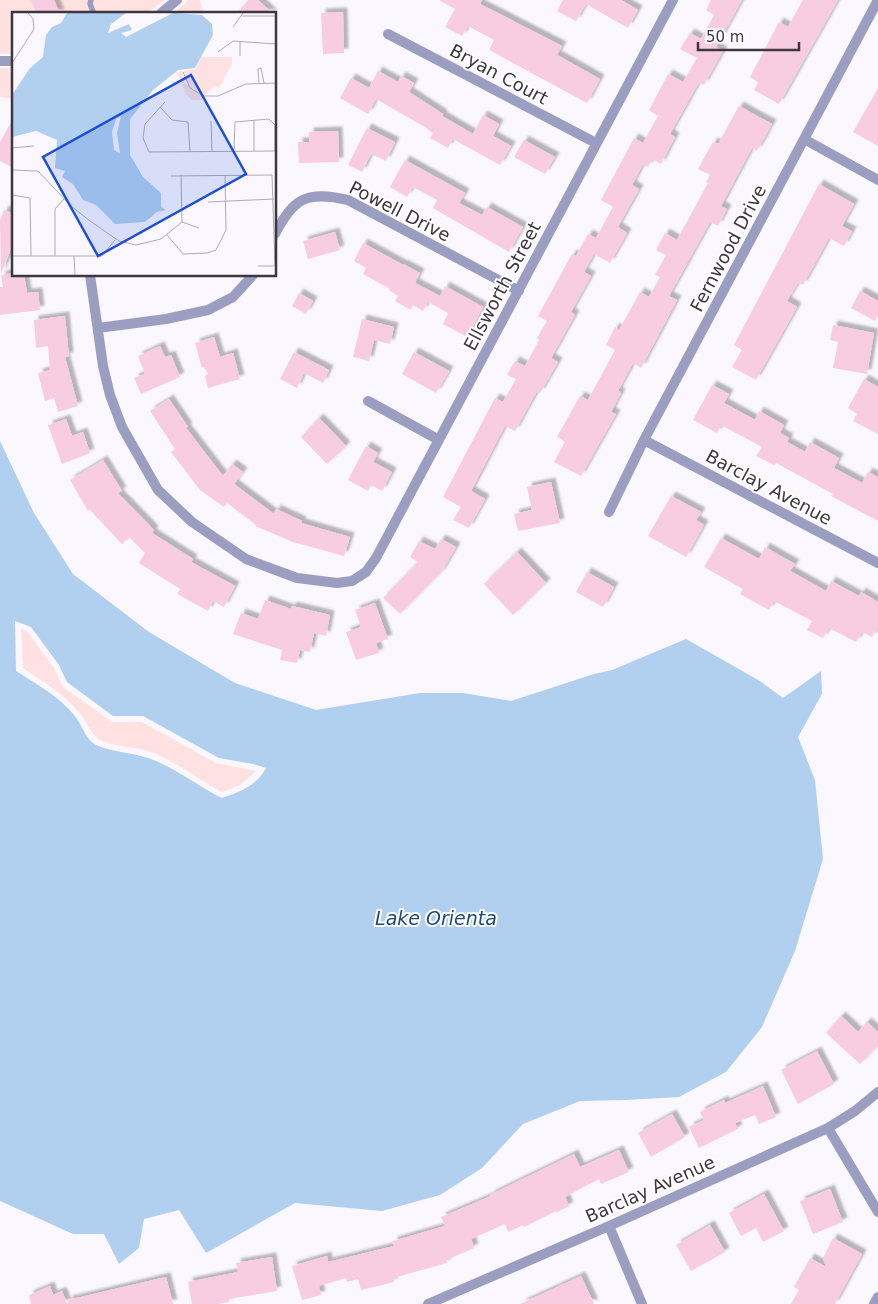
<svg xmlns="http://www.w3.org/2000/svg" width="878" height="1304" font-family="'DejaVu Sans',sans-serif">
	<defs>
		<filter id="shadow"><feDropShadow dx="4.5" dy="-4.5" stdDeviation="1" flood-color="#0004"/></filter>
	</defs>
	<rect width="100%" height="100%" fill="#fbf7fe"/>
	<path fill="#fee1e0" d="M0,0H165L146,14H14V54H0Z
		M189,0H200L204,14H173Z
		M0,68H14V99L0,97Z
		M21,629L27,631L40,649L54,668L63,687L112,722H142L216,763L256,771L240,785L222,792C196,779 173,758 145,750C133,747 105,745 97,738C89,730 85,718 77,710C62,692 42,681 23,668Z"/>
	<path fill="#b1d0ef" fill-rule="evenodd" d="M0,441L34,513L73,574L149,632L235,683L316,710L420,693H463L511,701L594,674L612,670L686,639L760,681L783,698L821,671L822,694L798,737L815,780L823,859L795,951L762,1027L726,1072L679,1097L626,1100L580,1101L523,1124L482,1168L440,1195L382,1211L295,1203L206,1253L179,1210L144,1219L139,1248L119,1264L104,1234H73L0,1201ZM15,621L31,627L59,665L67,682L113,716H143L219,758L253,764L266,768C258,785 238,793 222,798C197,786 168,762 141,756C130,753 102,750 93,743C85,737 81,723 74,715C59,696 36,684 16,671Z"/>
	<path fill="#f8cde1" filter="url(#shadow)" d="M31,0H54L60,14H37Z
		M249,0H258L273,14H236Z
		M439,0H482L480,4L562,46L557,55L600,79L587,103L489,50L494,40L468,26L462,36L445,27L455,9Z
		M563,0H621L638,10L628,28L586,4L576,21L557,11Z
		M711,0H742L716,47L723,51L704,85L699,82L670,134L675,137L661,164L652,159L648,167L643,164L632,185L639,189L618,227L627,233L610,263L594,254L584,272L591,276L571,312L575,315L551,358L558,362L540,393L537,391L515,431L505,426L471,491L485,499L469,528L453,520L461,507L443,497L495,398L503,402L516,379L507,375L515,361L525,366L539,340L537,338L547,321L538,316L572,254L576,256L588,234L596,238L613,207L601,200L634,138L643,143L658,116L649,110L668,74L683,82L697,58L680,49L690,33L701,39L714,15L706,10Z
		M803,0H838L779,104L754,90L758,82L750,77L779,22L788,27Z
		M343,12L344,53L323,54L321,13Z
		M378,71L398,82L401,76L414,83L409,92L443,114L442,116L473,134L483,115L499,124L493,136L511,146L500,165L453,139L448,148L430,138L433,133L425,127L376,99L368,114L340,98L351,78L369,88Z
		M878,88V146L853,132Z
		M739,106L772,124L757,151L752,148L721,206L727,209L718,226L710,222L669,296L677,300L641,368L633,363L618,391L621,393L611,412L616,414L581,476L554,462L565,442L557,437L580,396L588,400L615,350L606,345L615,327L619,330L640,292L649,297L660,277L655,275L666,255L656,250L665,233L677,240L708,183L706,182L710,175L698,169L713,142L718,144Z
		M14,117V168L0,161V142Z
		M367,128L395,142L386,161L371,154L362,172L348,165Z
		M338,131L339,162L299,163L298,142H309V132Z
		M524,140L555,157L545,174L514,157Z
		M405,160L465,193L459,203L482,215L487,207L523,227L509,252L433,208L437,200L413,187L407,197L390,187Z
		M819,184L854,204L842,226L852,231L844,246L829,238L803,285L798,283L787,301L797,307L756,380L732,367L742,350L734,345Z
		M4,210L14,214V241L1,274L0,220Z
		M335,232L340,250L308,259L303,241Z
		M363,243L403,265V264L420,273L415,283L440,296L445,286L483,307L467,337L443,324L448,313L428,302L423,311L413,305L411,310L395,301L398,296L389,290L390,289L363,274L366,268L354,261Z
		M14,273V275H24L27,293L38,292L40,310L0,315V287H3L1,275Z
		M860,291L878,301V315L875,321L851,308Z
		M299,293L313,301L306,314L292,306Z
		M65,316L69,357H65L78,406L58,412L54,398L45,401L38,373L50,370L48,346L36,348L34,320Z
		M362,319L394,327L390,344L374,340L369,361L353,357Z
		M833,325L874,333L867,374L833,368L838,342L830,340Z
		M214,337L220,357L233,353L240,379L208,388L205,376L208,374L204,367L202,368L195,343Z
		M160,346L165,357L171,355L180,377L141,394L134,378L145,374L138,356Z
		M294,352L329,370L323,383L304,373L297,388L280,379Z
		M414,352L449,371L436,393L402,374Z
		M864,379L878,387V434L853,421L857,414L848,408Z
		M712,385L729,394L724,403L755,420L759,411L784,425L780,433L789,438L787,442L805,452L810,442L839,458L834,468L862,483L868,472L878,477V521L831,496L833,494L776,463L774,465L756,456L762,447L721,425L717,433L693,420Z
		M169,399L188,427L186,428L223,476L232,464L243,472L234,484L274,514L276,509L302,521L301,523L350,537L344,556L293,542L255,526L256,525L227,503L224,507L200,490L171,452L175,449L150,411Z
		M319,418L346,446L327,464L301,437Z
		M66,419L72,436L83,432L90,453L62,464L48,425Z
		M366,446L378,453L373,462L392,472L382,491L371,485L368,491L348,480Z
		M103,460L122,491L118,493L154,530L152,533L193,559L191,562L235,586L224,607L213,601L208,611L177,594L180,589L139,563L145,553L129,537L122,544L90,510L88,511L70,480Z
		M551,482L560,523L518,531L514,514L532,510L527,487Z
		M671,496L701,512L696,520L704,525L686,557L648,536Z
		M721,538L759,559L765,547L795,564L790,571L826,591L831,581L859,596L861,592L878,602V627L872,637L862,632L856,642L829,628L823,638L807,630L812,621L774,601L769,610L740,594L743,589L704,567Z
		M441,539L456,547L442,571L400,614L383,598L418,562L410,557L419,541L435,549Z
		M517,552L546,583L513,615L484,584Z
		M587,572L614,587L603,607L576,592Z
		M265,600L291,609L292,606L330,615L326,636L314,633L310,652L300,650L297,663L280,660L282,650L233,634L241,613L258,619Z
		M375,603L388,639L376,643L379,653L356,660L346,632L361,627L355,610Z
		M841,1016L858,1032L867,1022L878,1032V1045L860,1064L826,1033Z
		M817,1051L834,1084L798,1104L781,1070Z
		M763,1086L776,1117L759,1124L755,1115L735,1123L738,1129L699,1148L689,1127L704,1120L700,1112L724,1100L725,1103Z
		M672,1114L685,1137L651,1157L638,1133Z
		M619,1150L629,1172L601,1184L599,1179L565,1197L569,1206L556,1213V1211L524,1227L523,1225L508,1232L505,1224L471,1239L474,1248L446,1260L447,1263L393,1278L394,1282L361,1290L358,1279L347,1282L346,1278L319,1286L321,1295L302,1300L292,1266L327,1256L328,1262L394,1246L393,1241L445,1226L441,1217L491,1196L490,1195L574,1154L580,1167Z
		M830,1189L843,1222L813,1234L800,1201Z
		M764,1194L784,1231L763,1242L756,1228L741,1236L729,1213Z
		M710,1225L725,1252L691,1271L676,1245Z
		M833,1238L862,1254L835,1304H791L799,1290L794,1287L810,1258L826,1267L823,1258Z
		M272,1257L277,1291L229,1299V1302L218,1304H192L188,1282L238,1272L236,1263Z
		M581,1276L594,1304H520Z
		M166,1277L173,1304H68V1300Z
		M50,1286L53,1295L62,1291L67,1304H31L29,1295Z"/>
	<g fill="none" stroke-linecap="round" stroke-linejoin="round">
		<path stroke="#9b9dc1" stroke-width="5.5" d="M91,0L90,4L94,14"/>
		<path stroke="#9b9dc1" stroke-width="10" d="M160,14L177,0
			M388,34L596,143
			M0,61H14
			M804,139L878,180
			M275,234C294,197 307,191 348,200L519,291
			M90,275L103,366L110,395L122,427L158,490L192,522L246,559L297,578L337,583L352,581L366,572L376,558L673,0
			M98,328L166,319L208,310L233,297L253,275
			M368,401L439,440
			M644,440L878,563
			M609,512L644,440L878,0
			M828,1128L878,1212
			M609,1226L642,1304
			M428,1304L609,1226L828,1128L855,1111L878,1092
			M874,1304L878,1297"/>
	</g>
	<g text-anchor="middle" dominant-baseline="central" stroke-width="4" stroke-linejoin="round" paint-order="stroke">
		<g font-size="18" fill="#3d383f" stroke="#fff">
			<text transform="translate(499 74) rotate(28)">Bryan Court</text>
			<text transform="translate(400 211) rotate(27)">Powell Drive</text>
			<text transform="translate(728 248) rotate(-62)">Fernwood Drive</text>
			<text transform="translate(502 286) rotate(-62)">Ellsworth Street</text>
			<text transform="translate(769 487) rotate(28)">Barclay Avenue</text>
			<text transform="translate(650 1189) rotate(-24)">Barclay Avenue</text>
		</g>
		<g font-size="19" font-style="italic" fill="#1f4b74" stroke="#fff">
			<text x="436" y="918">Lake Orienta</text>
		</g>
	</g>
	<g transform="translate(12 12)">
		<rect width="264" height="264" fill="#fbf7fe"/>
		<path d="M189,45H220V52L207,76L202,74L194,83L179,75L173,66L172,59L184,57ZM170,59L173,71L192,85L189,88H180L174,82L165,61Z" fill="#fee1e0"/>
		<path d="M55,1H114L99,12L96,21L117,12L120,18L109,21L114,25L161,1L190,3L200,12L201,23L183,56L166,58L141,78L118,107V143L131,165L149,181V195L154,198L145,200L133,210L103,212L84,193L71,188L61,172L50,165L53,159L43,156L45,128L24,119L0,125V83L18,56L31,45L34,23L40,15L49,11ZM109,104L105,121L108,141L102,138L100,120L104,107Z" fill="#b1d0ef" fill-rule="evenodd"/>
		<path fill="none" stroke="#afabb2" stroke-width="1" d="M230,4H264M221,15L231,1M228,29V44M206,40L221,29L264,32M0,51L22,17L21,7L16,1M171,60L178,76L192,84H206L234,72L264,71M247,71L246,57L249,56L252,71M153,90L133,112L131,126L137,140L264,139M148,95L160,108L176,110L178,140M242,108V139M199,109L200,139M0,136L22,134M222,138L223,110L257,107L263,113V139M0,158L26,159L58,193L78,209L107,229L124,233L149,227L170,210L169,163M159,164L260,163L263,254M0,183L18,186L19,244M196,190L262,187M170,210L187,216M155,223L171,242L195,241L204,238L214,218L213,163M0,244H90L103,228M43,244V197L52,187M62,244L63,263M246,254H262"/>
		<path fill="#1d4ed8" fill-opacity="0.15" stroke="#1d4ed8" stroke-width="2.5" d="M179,63L234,162L86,244L31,145Z"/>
		<rect width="264" height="264" fill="none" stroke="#3d383f" stroke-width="2.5"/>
	</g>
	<path d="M698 42v8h101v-8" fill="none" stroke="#3d383f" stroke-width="2.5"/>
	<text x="706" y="42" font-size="15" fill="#3d383f" stroke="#ffffff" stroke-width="4" paint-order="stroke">50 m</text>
</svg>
